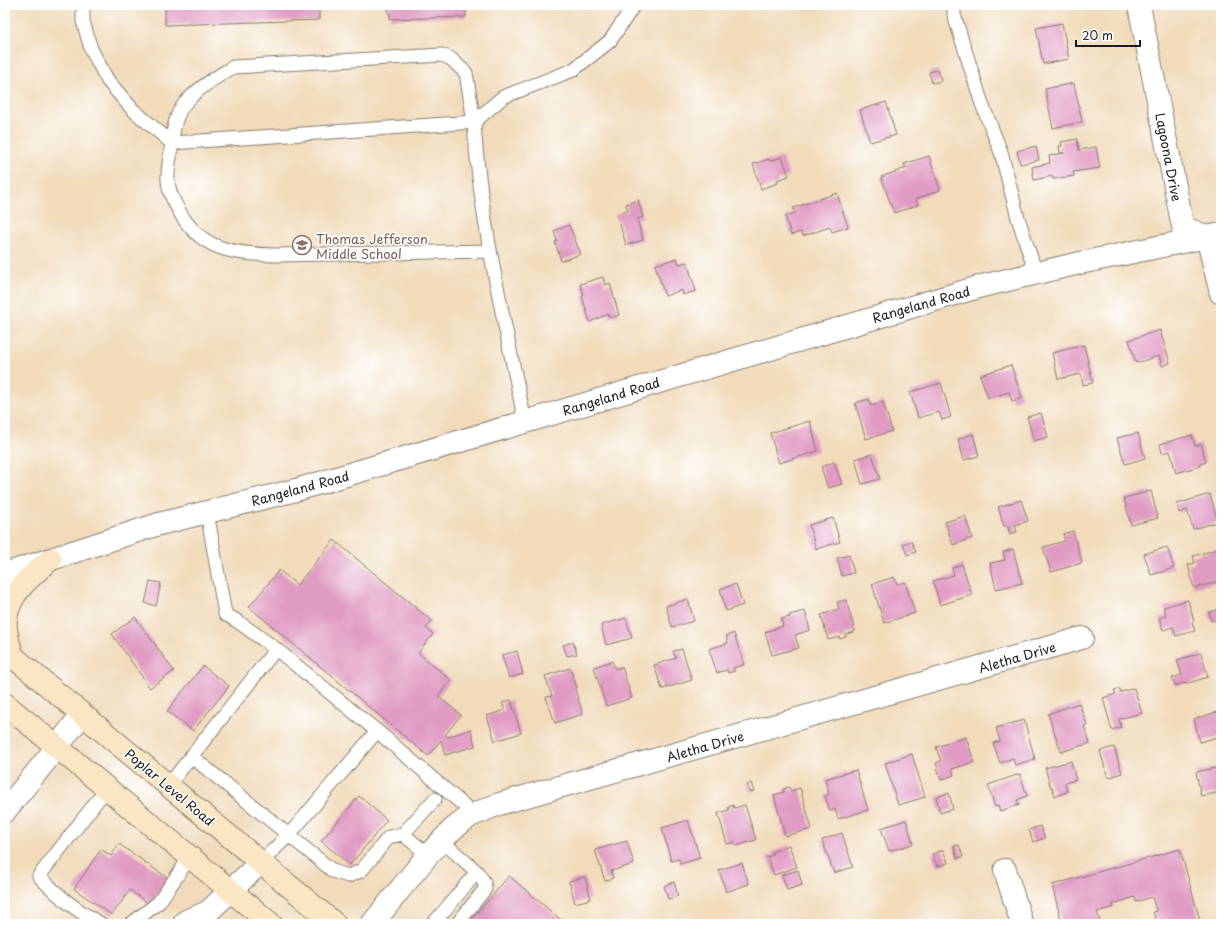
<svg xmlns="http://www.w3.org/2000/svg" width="1226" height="929" font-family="'Playpen Sans',sans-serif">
	<rect width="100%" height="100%" fill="#fff"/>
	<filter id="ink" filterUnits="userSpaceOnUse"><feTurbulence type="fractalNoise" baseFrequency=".025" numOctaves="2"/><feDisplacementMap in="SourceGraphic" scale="8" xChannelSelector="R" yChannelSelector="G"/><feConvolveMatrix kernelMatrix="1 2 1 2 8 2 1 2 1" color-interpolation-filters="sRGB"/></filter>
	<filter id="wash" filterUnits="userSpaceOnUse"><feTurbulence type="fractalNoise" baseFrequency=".012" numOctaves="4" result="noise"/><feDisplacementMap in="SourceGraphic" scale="16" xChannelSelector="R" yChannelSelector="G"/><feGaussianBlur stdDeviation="0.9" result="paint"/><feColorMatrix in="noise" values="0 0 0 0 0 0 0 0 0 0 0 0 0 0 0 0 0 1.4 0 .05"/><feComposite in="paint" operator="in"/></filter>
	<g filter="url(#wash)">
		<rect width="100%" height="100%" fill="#f1dbbb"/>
		<g id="blocks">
			<path fill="#e09bc3" d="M165,5H319V20L165,25Z
				M388,5H466V17L390,19V13H388Z
				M1062,23L1069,59L1043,64L1036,28Z
				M938,70L941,81L932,83L929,72Z
				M1074,83L1082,122L1053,128L1045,89Z
				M886,102L896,135L870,142L860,110Z
				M1077,139L1079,150L1096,147L1100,168L1073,172L1074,176L1053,179L1052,176L1034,180L1032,167L1050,163L1049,156L1064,153H1060L1059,146H1062L1061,142Z
				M1036,146L1039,160L1020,164L1017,151Z
				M929,156L940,190L916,199L918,205L894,213L881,177L906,168L904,164Z
				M782,157L789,176L777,180L778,183L761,189L753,164L769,159L770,161Z
				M837,193L848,227L832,232L830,227L803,236L801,232L791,235L785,216L795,213L793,208Z
				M638,200L643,217L637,219L643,240L626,245L617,214L628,211L626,204Z
				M569,225L581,254L561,261L555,242L557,241L554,231Z
				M677,258L679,264L687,262L696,291L683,295L682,290L665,296L655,265Z
				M603,277L605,285L610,283L619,315L609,318L608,314L590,322L582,296L584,295L580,284Z
				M1160,330L1170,363L1162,366L1159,356L1136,363L1129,340Z
				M1084,345L1093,383L1083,385L1081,374L1058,379L1052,353Z
				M1011,365L1022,398L1012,401L1009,392L988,398L980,375Z
				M941,383L951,417L942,420L939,412L918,418L910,392Z
				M869,399L871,406L883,402L892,431L866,439L855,403Z
				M1041,413L1048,437L1034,441L1027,417Z
				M810,421L818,451L779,463L770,433Z
				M1138,433L1145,458L1125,464L1117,438Z
				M973,434L979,456L964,460L958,439Z
				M1192,435L1195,446L1201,444L1206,462L1200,464L1201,466L1176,473L1170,451L1162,453L1160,444Z
				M872,454L880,479L862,484L855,459Z
				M834,462L842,484L828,488L821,467Z
				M1151,491L1158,518L1131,525L1124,498Z
				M1210,494L1218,522L1193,529L1187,510L1179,513L1177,504Z
				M1021,500L1028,521L1015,525L1017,532L1010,534L1007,525L1004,526L998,507Z
				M965,516L972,538L953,545L945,522Z
				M833,518L840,542L816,549L809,525Z
				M1073,531L1082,563L1051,572L1043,547L1065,541L1063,534Z
				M334,540L432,621L426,628L433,634L418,653L451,680L438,696L461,715L445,735L448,737L471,729L475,746L445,755L441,740L428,756L249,607L279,570L297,585Z
				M911,541L916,552L907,555L903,544Z
				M1167,547L1174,568L1151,575L1144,554Z
				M1221,548V581L1194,588L1188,565L1195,563L1193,556Z
				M1013,549L1022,583L996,589L990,563L1005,560L1003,552Z
				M849,555L854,573L842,576L837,558Z
				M962,564L972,595L940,605L933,581L954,575L952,568Z
				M894,577L897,584L905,582L915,613L884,623L872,584Z
				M150,581L161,583L156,606L145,603Z
				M736,584L743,605L726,611L720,589Z
				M688,599L694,621L672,627L666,606Z
				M846,600L855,631L845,635L846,637L840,639L839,637L828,640L821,615L839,609L837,602Z
				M1188,600L1194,621L1192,622L1195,631L1176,636L1173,627L1163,630L1159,618L1166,616L1164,607Z
				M1221,609V627H1220L1218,619L1211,621L1209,612Z
				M805,611L810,630L795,635L799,648L772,655L765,632L783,626L781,619L790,617L789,615Z
				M135,617L174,671L150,688L112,634Z
				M626,618L632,638L606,645L601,625Z
				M734,633L744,665L733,668L735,671L728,673L727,670L717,673L709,649L728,643L726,636Z
				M573,642L577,654L567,656L563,645Z
				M682,649L692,680L662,689L654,665L676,658L673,651Z
				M517,651L523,674L509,678L502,655Z
				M1201,653L1208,677L1185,684L1184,683L1175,686L1172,678L1182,675L1177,660Z
				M612,661L615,669L622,667L632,698L606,706L594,667Z
				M203,666L229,686L193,731L167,711Z
				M570,668L577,688L575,689L583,714L555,723L546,697L552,696L545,676Z
				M1134,688L1142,713L1119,719L1121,727L1112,730L1103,698L1116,694L1114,690L1117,689H1120L1121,692Z
				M511,700L521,733L495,741L487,716L505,710L502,703Z
				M1079,703L1087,725L1084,726L1090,743L1061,752L1048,714Z
				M1217,712L1221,727V736L1200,742L1194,719Z
				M1024,720L1035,759L1015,765L1013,758L1000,763L993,743L1000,741L996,728Z
				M966,737L974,762L952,769L954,775L941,780L936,763L941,761L936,747Z
				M1114,747L1122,773L1108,778L1100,751Z
				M912,754L925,797L898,805L885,763Z
				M1071,761L1076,780L1065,783L1067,792L1055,796L1052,787L1051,788L1045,768Z
				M1220,767L1221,792L1201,796L1196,772Z
				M856,770L868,810L838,819L835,809L830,811L825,796L829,794L825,779Z
				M1020,774L1027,796L1017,800L1019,805L1000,811L998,805L995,807L988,785Z
				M751,783L754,791L750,792L747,785Z
				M789,787L791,791L800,788L812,829L785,836L774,795L784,792L783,789Z
				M949,793L953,809L940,813L936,797Z
				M359,796L387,820L350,865L321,841Z
				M733,805L734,808L745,805L756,840L736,846L735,842L727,844L718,813L729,810L728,807Z
				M688,820L700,858L680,864L679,859L671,861L662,828Z
				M906,820L913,844L889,851L881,828Z
				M1040,826L1045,838L1033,842L1029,830Z
				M842,833L853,867L834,873L822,840Z
				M627,841L634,864L611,871L613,878L605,881L595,850Z
				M119,844L169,879L150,905L130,890L112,915L74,889L101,849L111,856Z
				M789,845L797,867L774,875L767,857L773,855L772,852Z
				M959,845L963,857L957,858L954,846Z
				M1180,849L1201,924H1157L1153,912L1156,911L1152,897L1136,902L1135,897L1113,904L1114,907L1097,912L1101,924H1062L1052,885Z
				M943,850L948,863L937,866L932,854Z
				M742,863L749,884L726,892L719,870Z
				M798,870L802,885L787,890L782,875Z
				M509,876L566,924H468Z
				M585,877L591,899L575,903L569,881Z
				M674,882L678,896L668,899L664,886Z"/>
		</g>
	</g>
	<g filter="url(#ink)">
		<use href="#blocks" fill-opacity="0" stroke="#867c6c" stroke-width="1"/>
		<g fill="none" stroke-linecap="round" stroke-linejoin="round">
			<defs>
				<path id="lane" d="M83,5V21L91,49L108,81L133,110L172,143L474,122L466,73L451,59L442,55L233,67C217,77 199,87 186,102C174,115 173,133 171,150C170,158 168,167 168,175C167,187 172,199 178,209C200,251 234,254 277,255L490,251
					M954,5V15L982,104L1001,152L1018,218L1036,273
					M525,422C505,323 480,223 474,122L503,97L573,70L610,41L634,5
					M276,649L377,731L474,814
					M191,756L333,871L348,876L361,871L389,837L403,834L435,799
					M168,786L276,649L237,621L225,614L207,512
					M403,834L428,855
					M261,862L289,835L377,731
					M101,924C78,912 57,895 39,876L107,788
					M131,924L159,902L190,857
					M433,924L477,872L442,841
					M457,924L485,889L484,882L477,872"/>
				<path id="street" d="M1139,5L1183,227L1207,237L1221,293
					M5,574L159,524L296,490L982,286L1080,263L1221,234
					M5,811L57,747L82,714
					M1005,870L1022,924
					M184,924L186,921L208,912L261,862
					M372,924L428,855L453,829L470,816L499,804L1082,638"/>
				<path id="secondary" d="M5,650L335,924
					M12,656C10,645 4,631 6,619C9,593 32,575 51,559
					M5,704L271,924"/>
			</defs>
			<use href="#lane" stroke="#867c6c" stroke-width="15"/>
			<use href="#street" stroke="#867c6c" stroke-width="24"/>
			<use href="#secondary" stroke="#867c6c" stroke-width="24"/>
			<use href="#lane" stroke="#fff" stroke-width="13"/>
			<use href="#street" stroke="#fff" stroke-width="22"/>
			<use href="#secondary" stroke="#fbe6c4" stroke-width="22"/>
		</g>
	</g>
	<defs>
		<symbol id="school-ring" viewBox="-11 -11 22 22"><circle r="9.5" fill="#fff" stroke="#8d6e63" stroke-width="1.5"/><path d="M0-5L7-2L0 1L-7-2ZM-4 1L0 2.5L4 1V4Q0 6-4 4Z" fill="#8d6e63"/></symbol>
	</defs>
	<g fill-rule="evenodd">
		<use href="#school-ring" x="291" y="234" width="22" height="22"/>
	</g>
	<g text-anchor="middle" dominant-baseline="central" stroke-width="3" stroke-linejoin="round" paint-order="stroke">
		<g font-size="13" fill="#1c1c1c" stroke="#fff">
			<text transform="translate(1169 157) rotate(79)">Lagoona Drive</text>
			<text transform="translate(921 304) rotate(-16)">Rangeland Road</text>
			<text transform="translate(611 396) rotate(-17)">Rangeland Road</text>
			<text transform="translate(300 488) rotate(-15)">Rangeland Road</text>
			<text transform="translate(1017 657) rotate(-16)">Aletha Drive</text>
			<text transform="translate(705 746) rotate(-16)">Aletha Drive</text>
			<text transform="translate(170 787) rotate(40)">Poplar Level Road</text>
		</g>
		<g font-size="13" fill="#785e54" stroke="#fff" text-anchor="start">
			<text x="316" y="238">Thomas Jefferson<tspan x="316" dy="15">Middle School</tspan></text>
		</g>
	</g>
	<rect width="1226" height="929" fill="none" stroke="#fff" stroke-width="20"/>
	<path d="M1076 40v6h64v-6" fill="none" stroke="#1c1c1c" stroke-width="2"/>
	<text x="1082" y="40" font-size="12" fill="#1c1c1c" stroke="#ffffff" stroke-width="3" paint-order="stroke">20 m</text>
</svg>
